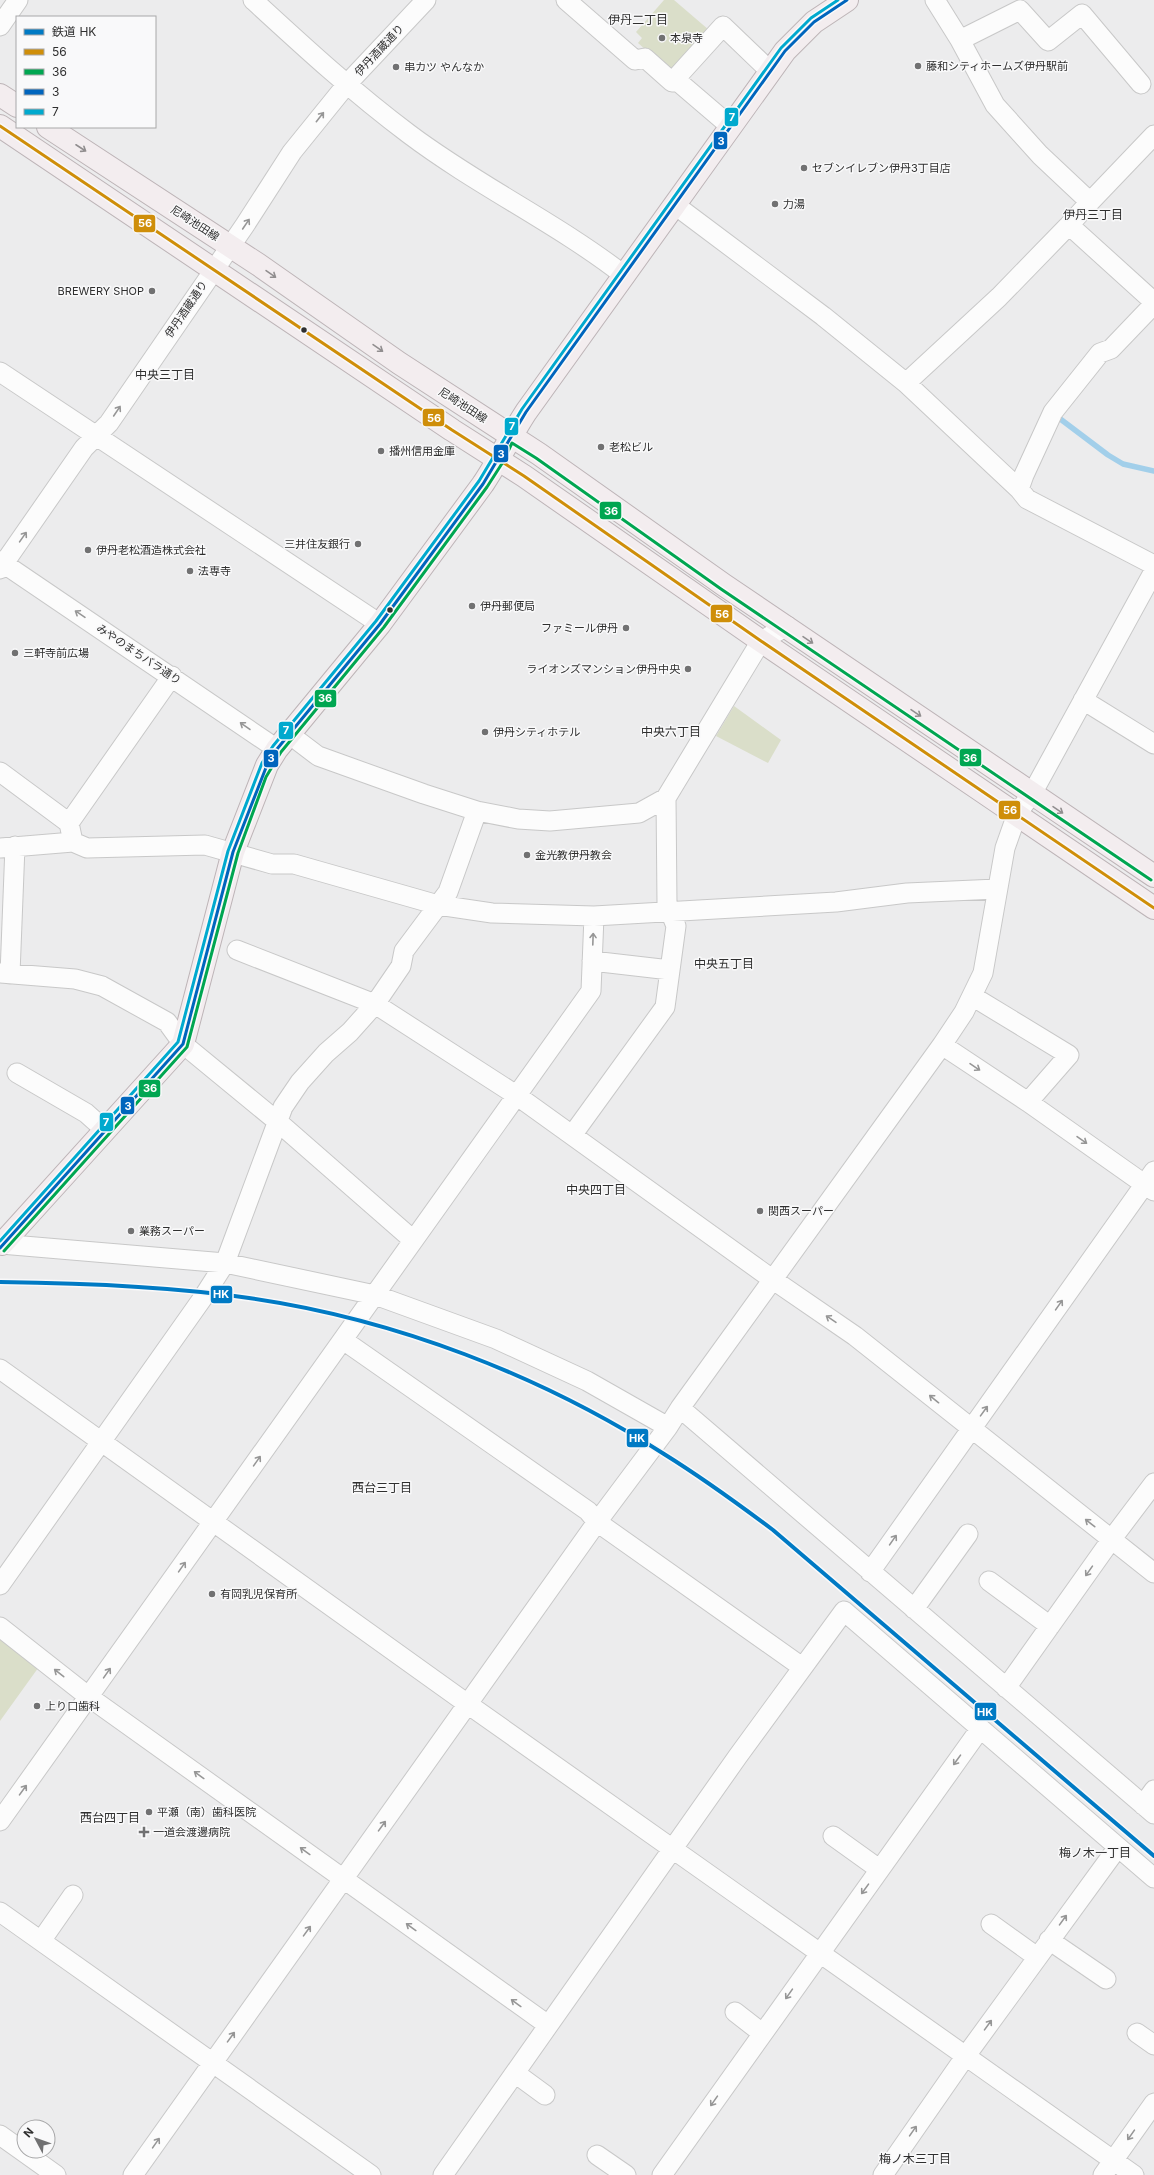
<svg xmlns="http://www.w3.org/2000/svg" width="1154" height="2175" font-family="Inter,'Noto Sans JP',sans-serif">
	<rect width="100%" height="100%" fill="#ececed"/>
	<path fill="#dadec9" d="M664,0H674L709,30L672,73L638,43L642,38L636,32Z
		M734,706L781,740L768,763L716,736Z
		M0,1632L41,1664L0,1721Z"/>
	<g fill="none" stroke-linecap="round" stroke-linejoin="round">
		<path stroke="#a2cfea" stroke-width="5.5" d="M1059,418L1108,455L1123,464L1154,471"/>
		<defs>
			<path id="minor" d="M253,0C303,46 354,93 409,134C478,186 557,223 625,276
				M566,0L635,60L645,58L672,82L675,79L730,126
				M935,0L960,40L995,105L1040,155L1090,202L1069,225L1154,302
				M0,26L18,0
				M960,40L1020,10L1048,41L1082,14L1141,84
				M675,79L723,26L771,72
				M1090,202L1154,135
				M675,205L823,316L906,383L1019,489
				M1154,304L1111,349L1100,353L1053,412L1024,475L1019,489L1027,499L1154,565
				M0,372L380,624
				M906,383L999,297L1069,225
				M0,561L277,749
				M0,569L84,448L109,423L245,225L292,152L347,84L426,0
				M1083,700L1154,744
				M289,734L318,756L424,794L477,811L518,819L550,821L639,813L666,798
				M0,772L69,823
				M73,842L87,848L205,845L272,864H294L438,905L492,913L594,916L836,902L907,893L997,889
				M0,848L73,842L69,823L172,676
				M237,950L375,1004L516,1095L772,1279L855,1336L1154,1573
				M592,961L670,970
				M0,973L75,979L102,986L167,1022L183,1044L278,1122L413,1240
				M10,974L15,846
				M972,996L1069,1055L1028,1102
				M942,1045L1028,1102L1154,1191
				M17,1073L86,1113L105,1130
				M573,1134L665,1007L676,926L667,904L666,798L761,641L787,626
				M0,1244L225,1263L375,1295L496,1339L587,1381L668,1427
				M343,1340L588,1511L597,1522L802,1667
				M0,1369L469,1705L1134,2175
				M680,1408L1154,1814
				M870,1572L1154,1171
				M989,1581L1050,1626
				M0,1585L202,1299L225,1263L283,1107L300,1082L326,1053L350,1032L375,1004L401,966L404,951L448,892L477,811
				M914,1609L968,1534
				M0,1627L89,1697L548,2025
				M1006,1688L1111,1540L1154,1483
				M1143,1805L1154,1790
				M0,1821L591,991L594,916
				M833,1836L879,1869
				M0,1912L371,2175
				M991,1924L1037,1957
				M1049,1940L1106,1979
				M41,1941L73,1895
				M735,2012L762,2033
				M1137,2033L1154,2045
				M515,2073L545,2095
				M0,2135L56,2175
				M597,2155L626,2175
				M133,2175L597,1522L668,1427L680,1408L942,1045L964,1012L983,973L1005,848L1017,814L1033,792L1154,571
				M443,2175L738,1756L844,1611L1154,1878
				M662,2175L980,1729
				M883,2175L965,2057L1118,1847
				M1103,2175L1154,2103"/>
			<path id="major" d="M0,95L17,106
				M0,126L452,430L524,476L761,641L1154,908
				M48,127L259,265L399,363L539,454L724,585L1154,876
				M2,1244L183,1044L233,852L267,765L277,749L380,624L483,484C499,460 511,435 526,412L785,51L814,22L847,0"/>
		</defs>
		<use href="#minor" stroke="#c8c8c8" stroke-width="21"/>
		<use href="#major" stroke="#bdb4b7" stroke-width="24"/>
		<use href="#minor" stroke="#fcfcfc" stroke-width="19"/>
		<use href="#major" stroke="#f3edef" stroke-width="22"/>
		<defs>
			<path id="bus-1" d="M0,126L452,430L524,476L761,641L1154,908"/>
			<path id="bus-2" d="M4,1251L187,1047L238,853L266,777L281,752L384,627L487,487L503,462L512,443L536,458L721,589L1151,880"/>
			<path id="bus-3" d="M0,1248L183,1044L233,852L267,765L277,749L380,624L483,484L526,412L785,51L814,22L847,0"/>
			<path id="bus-4" d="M0,1241L178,1042L228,851L262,763L273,746L376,621L479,481L522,409L781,48L811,18L838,0"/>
		</defs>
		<use href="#bus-1" stroke="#f9f9fa" stroke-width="6"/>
		<use href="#bus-2" stroke="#f9f9fa" stroke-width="6"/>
		<use href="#bus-3" stroke="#f9f9fa" stroke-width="6"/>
		<use href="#bus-4" stroke="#f9f9fa" stroke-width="6"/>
		<use href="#bus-1" stroke="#cf8e09" stroke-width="3"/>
		<use href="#bus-2" stroke="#00a651" stroke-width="3"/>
		<use href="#bus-3" stroke="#0065bd" stroke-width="3"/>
		<use href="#bus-4" stroke="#00a9ce" stroke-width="3"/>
		<defs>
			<path id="rail-1" d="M0,1282C83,1283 167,1286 249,1298C395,1319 540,1375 664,1454C701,1477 737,1503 773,1530L1154,1856"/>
		</defs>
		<use href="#rail-1" stroke="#f9f9fa" stroke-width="7"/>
		<use href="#rail-1" stroke="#007ac4" stroke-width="4"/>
	</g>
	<defs><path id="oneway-shaft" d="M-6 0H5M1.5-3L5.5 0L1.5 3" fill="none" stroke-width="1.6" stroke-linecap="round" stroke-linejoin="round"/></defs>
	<g stroke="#969696">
		<use href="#oneway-shaft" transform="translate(320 117) rotate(-52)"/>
		<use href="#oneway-shaft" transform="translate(246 224) rotate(-56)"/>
		<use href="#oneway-shaft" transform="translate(117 411) rotate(-56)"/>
		<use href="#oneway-shaft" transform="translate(23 537) rotate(-55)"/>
		<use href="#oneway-shaft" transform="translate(80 614) rotate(-146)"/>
		<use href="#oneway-shaft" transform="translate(245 726) rotate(-145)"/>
		<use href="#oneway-shaft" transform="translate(593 939) rotate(-88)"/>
		<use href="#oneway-shaft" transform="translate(975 1067) rotate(34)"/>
		<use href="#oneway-shaft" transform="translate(1082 1140) rotate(35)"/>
		<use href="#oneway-shaft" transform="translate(1059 1305) rotate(-55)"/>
		<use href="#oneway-shaft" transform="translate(831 1319) rotate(-146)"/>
		<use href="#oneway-shaft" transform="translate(934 1399) rotate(-141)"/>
		<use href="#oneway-shaft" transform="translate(984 1411) rotate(-54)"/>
		<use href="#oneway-shaft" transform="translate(257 1461) rotate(-55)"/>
		<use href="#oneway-shaft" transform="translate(1090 1523) rotate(-142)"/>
		<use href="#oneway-shaft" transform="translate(893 1540) rotate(-55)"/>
		<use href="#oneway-shaft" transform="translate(182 1567) rotate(-55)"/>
		<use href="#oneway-shaft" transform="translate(1089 1571) rotate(125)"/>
		<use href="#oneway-shaft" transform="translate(59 1673) rotate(-142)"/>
		<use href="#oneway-shaft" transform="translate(107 1673) rotate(-55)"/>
		<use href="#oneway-shaft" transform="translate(957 1760) rotate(126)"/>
		<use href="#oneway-shaft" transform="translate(199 1775) rotate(-144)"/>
		<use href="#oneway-shaft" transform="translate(23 1790) rotate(-54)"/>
		<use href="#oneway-shaft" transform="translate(382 1826) rotate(-54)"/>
		<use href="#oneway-shaft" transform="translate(305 1851) rotate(-144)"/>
		<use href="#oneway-shaft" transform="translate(865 1889) rotate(126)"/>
		<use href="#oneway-shaft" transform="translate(1063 1920) rotate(-54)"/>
		<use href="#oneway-shaft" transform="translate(411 1927) rotate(-144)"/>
		<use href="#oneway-shaft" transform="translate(307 1931) rotate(-54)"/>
		<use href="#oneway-shaft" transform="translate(789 1994) rotate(125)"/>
		<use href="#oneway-shaft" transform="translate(516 2003) rotate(-144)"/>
		<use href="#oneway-shaft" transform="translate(988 2025) rotate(-54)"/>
		<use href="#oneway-shaft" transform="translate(231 2037) rotate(-54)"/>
		<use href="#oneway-shaft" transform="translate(714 2101) rotate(125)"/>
		<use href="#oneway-shaft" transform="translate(913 2131) rotate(-55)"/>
		<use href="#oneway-shaft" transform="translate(1131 2135) rotate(125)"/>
		<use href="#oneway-shaft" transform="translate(156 2143) rotate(-55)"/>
	</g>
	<g stroke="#918e8f">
		<use href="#oneway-shaft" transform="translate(81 148) rotate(33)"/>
		<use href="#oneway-shaft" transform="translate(271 274) rotate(35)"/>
		<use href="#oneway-shaft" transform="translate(378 348) rotate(35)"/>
		<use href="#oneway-shaft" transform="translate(808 640) rotate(34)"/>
		<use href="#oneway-shaft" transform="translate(916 713) rotate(34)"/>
		<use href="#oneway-shaft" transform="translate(1058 810) rotate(34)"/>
	</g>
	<g fill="#717172" stroke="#f9f9fa" stroke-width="1.5">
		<circle cx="662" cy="38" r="4"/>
		<circle cx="918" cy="66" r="4"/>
		<circle cx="396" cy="67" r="4"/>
		<circle cx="804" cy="168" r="4"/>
		<circle cx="775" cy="204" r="4"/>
		<circle cx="152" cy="291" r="4"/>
		<circle cx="601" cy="447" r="4"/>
		<circle cx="381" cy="451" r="4"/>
		<circle cx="358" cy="544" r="4"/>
		<circle cx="88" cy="550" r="4"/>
		<circle cx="190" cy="571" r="4"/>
		<circle cx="472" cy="606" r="4"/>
		<circle cx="626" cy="628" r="4"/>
		<circle cx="15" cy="653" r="4"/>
		<circle cx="688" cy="669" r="4"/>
		<circle cx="485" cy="732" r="4"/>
		<circle cx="527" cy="855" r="4"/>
		<circle cx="760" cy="1211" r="4"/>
		<circle cx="131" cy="1231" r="4"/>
		<circle cx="212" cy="1594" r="4"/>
		<circle cx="37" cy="1706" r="4"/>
		<circle cx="149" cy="1812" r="4"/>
		<path d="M142 1826h4v4h4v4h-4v4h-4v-4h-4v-4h4z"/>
	</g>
	<g fill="#2f2f2f" stroke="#f9f9fa" stroke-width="1.5">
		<circle cx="304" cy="330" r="3.5"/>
		<circle cx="390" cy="610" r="3.5"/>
	</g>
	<g text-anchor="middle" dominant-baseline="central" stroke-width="3" stroke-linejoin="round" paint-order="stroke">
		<g font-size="11" fill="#2f2f2f" stroke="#f9f9fa" text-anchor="start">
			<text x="670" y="38">本泉寺</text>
			<text x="926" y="66">藤和シティホームズ伊丹駅前</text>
			<text x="404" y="67">串カツ やんなか</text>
			<text x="812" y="168">セブンイレブン伊丹3丁目店</text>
			<text x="783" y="204">力湯</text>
			<text x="144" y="291" text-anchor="end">BREWERY SHOP</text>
			<text x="609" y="447">老松ビル</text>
			<text x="389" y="451">播州信用金庫</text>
			<text x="350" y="544" text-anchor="end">三井住友銀行</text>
			<text x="96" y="550">伊丹老松酒造株式会社</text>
			<text x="198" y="571">法専寺</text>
			<text x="480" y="606">伊丹郵便局</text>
			<text x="618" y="628" text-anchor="end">ファミール伊丹</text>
			<text x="23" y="653">三軒寺前広場</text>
			<text x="680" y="669" text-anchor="end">ライオンズマンション伊丹中央</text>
			<text x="493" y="732">伊丹シティホテル</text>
			<text x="535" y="855">金光教伊丹教会</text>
			<text x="768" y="1211">関西スーパー</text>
			<text x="139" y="1231">業務スーパー</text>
			<text x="220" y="1594">有岡乳児保育所</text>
			<text x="45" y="1706">上り口歯科</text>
			<text x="157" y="1812">平瀬（南）歯科医院</text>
			<text x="153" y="1832">一道会渡邊病院</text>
		</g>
		<g font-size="11" fill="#2f2f2f" stroke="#f9f9fa">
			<text transform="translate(379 50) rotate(-47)">伊丹酒蔵通り</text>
			<text transform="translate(195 223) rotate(33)">尼崎池田線</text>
			<text transform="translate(186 309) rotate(-56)">伊丹酒蔵通り</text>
			<text transform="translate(463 405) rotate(33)">尼崎池田線</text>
			<text transform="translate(139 654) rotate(34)">みやのまちバラ通り</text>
		</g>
		<g font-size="12" fill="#2f2f2f" stroke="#f9f9fa">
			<text x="638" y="19">伊丹二丁目</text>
			<text x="1093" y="214">伊丹三丁目</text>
			<text x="165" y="374">中央三丁目</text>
			<text x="671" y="731">中央六丁目</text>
			<text x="724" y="963">中央五丁目</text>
			<text x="596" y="1189">中央四丁目</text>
			<text x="382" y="1487">西台三丁目</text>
			<text x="110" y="1817">西台四丁目</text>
			<text x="1095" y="1852">梅ノ木一丁目</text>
			<text x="915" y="2158">梅ノ木三丁目</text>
		</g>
	</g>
	<g stroke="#f9f9fa" stroke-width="1.5">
		<rect x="724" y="107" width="15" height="20" rx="4" fill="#00a9ce"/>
		<rect x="713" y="131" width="15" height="19" rx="4" fill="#0065bd"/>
		<rect x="133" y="214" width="23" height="19" rx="4" fill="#cf8e09"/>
		<rect x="422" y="408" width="23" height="19" rx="4" fill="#cf8e09"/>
		<rect x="504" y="417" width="15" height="19" rx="4" fill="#00a9ce"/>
		<rect x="493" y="444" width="16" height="19" rx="4" fill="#0065bd"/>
		<rect x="599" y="501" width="23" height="19" rx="4" fill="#00a651"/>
		<rect x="710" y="604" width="23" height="19" rx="4" fill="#cf8e09"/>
		<rect x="314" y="689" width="23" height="19" rx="4" fill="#00a651"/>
		<rect x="278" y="721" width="16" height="19" rx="4" fill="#00a9ce"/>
		<rect x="959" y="748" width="23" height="19" rx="4" fill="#00a651"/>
		<rect x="263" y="749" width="16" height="19" rx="4" fill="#0065bd"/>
		<rect x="998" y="800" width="23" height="20" rx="4" fill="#cf8e09"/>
		<rect x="138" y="1079" width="23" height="19" rx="4" fill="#00a651"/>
		<rect x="120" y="1096" width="15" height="19" rx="4" fill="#0065bd"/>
		<rect x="99" y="1112" width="15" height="20" rx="4" fill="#00a9ce"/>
		<rect x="210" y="1285" width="23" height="19" rx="4" fill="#007ac4"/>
		<rect x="626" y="1428" width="23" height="20" rx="4" fill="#007ac4"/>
		<rect x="974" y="1702" width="23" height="19" rx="4" fill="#007ac4"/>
	</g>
	<g font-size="11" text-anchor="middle" font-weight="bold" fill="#fff">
		<text x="732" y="121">7</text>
		<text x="721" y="145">3</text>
		<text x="145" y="227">56</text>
		<text x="434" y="422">56</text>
		<text x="512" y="430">7</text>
		<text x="501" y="458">3</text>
		<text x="611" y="515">36</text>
		<text x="722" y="618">56</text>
		<text x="325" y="702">36</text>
		<text x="286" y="734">7</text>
		<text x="970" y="762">36</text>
		<text x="271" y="762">3</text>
		<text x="1010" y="814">56</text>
		<text x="150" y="1092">36</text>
		<text x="128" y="1110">3</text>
		<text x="106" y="1126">7</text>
		<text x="221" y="1298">HK</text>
		<text x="637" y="1442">HK</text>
		<text x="985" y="1716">HK</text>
	</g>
	<rect x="16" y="16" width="140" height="112" fill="#f9f9fa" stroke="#a8a8a9"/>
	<rect x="24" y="29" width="20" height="6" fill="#007ac4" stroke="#a8a8a9"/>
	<text x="52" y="36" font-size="12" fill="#2f2f2f">鉄道 HK</text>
	<rect x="24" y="49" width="20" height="6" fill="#cf8e09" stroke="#a8a8a9"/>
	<text x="52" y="56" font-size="12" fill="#2f2f2f">56</text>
	<rect x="24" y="69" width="20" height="6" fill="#00a651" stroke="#a8a8a9"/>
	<text x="52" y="76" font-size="12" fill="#2f2f2f">36</text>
	<rect x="24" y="89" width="20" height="6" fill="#0065bd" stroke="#a8a8a9"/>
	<text x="52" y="96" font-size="12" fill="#2f2f2f">3</text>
	<rect x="24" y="109" width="20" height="6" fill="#00a9ce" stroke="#a8a8a9"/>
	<text x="52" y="116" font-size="12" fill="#2f2f2f">7</text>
	<g transform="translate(36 2139) rotate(311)"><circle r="19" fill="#f9f9fa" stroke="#a8a8a9"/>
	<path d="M0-3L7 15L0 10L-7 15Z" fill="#717172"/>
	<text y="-6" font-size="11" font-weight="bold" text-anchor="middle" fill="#2f2f2f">N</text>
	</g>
</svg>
